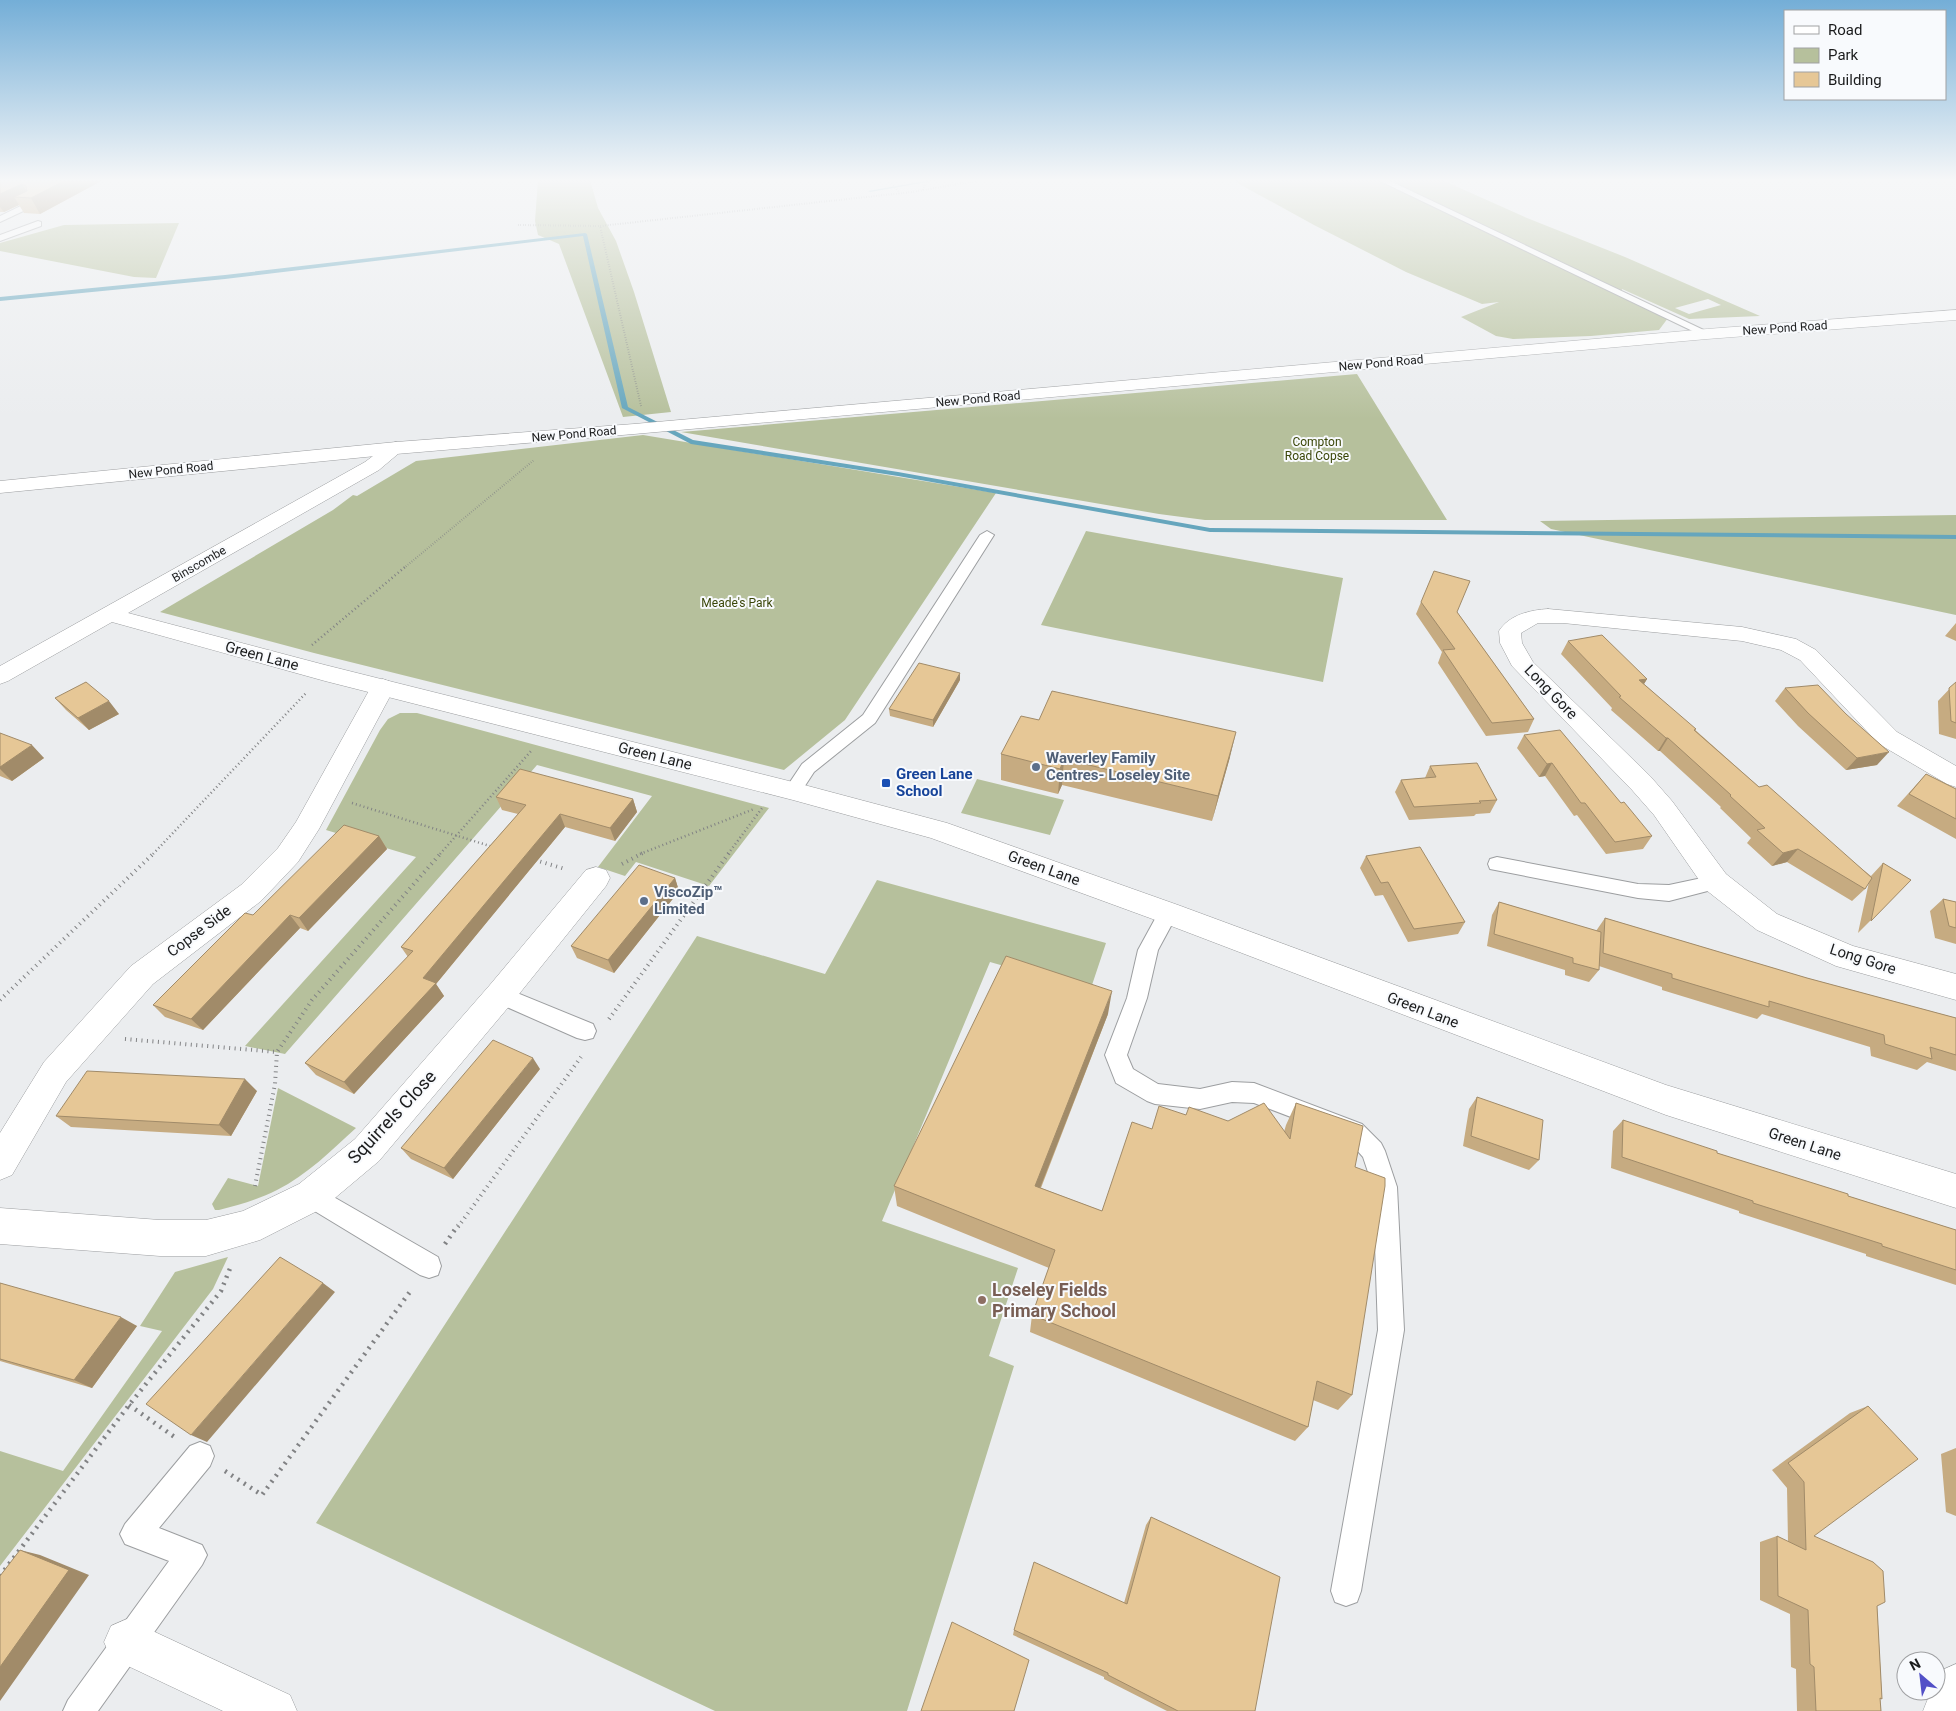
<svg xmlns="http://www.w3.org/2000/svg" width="1956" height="1711" viewBox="0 0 1956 1711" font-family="Roboto,sans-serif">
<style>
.green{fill:#b6c09c;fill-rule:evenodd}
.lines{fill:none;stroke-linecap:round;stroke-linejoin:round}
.stream{fill:#66a6bd;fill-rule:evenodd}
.service-casing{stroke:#9c9ea0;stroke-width:2}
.minor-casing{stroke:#9c9ea0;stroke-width:1}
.tertiary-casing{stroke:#9c9ea0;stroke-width:1}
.secondary-casing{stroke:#9c9ea0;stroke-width:1}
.path-far3{stroke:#818284;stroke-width:2;stroke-dasharray:0.5 2;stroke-linecap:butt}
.path-far2{stroke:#818284;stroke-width:2.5;stroke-dasharray:1 3;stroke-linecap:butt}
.path-far1{stroke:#818284;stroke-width:4;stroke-dasharray:1 4.5;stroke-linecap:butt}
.path{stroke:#818284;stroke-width:4.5;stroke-dasharray:2 5.5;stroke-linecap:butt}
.service{fill:#fff;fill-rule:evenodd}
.minor{fill:#fff;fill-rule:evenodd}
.tertiary{fill:#fff;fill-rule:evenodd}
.secondary{fill:#fff;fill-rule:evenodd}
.wall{fill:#c6ab81}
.shaded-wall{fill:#a18b69}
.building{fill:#e6c796;stroke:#a18b69}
.service-dot{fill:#5c6f8a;stroke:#f8fafd;stroke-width:2}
.transit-dot{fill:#1a4fb4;stroke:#f8fafd;stroke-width:2}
.education-dot{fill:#8d6e63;stroke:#f8fafd;stroke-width:2}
.labels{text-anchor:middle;stroke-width:4;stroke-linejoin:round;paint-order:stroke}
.far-street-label{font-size:12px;fill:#1b1c1d;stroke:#f8fafd}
.far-park-label{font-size:12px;fill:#3a4608;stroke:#f8fafd}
.street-label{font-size:15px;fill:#1b1c1d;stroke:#f8fafd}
.service-label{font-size:15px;font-weight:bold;fill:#4e5e75;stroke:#f8fafd;text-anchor:start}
.transit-label{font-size:15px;font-weight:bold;fill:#164399;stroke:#f8fafd;text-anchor:start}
.near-street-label{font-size:18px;fill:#1b1c1d;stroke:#f8fafd}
.near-education-label{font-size:18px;font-weight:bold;fill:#785e54;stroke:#f8fafd;text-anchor:start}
</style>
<rect width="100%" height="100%" fill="#ebedef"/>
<path class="green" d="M538,180H590L598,208L616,241L634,292L671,412L623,417L559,244L538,235L535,221Z
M1232,180H1442L1527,218L1625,257L1760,316L1689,319L1622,289L1621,296L1668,318L1659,330L1591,336L1513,339L1496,336L1461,317L1499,302L1482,304L1406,272L1314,225ZM1708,299L1721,305L1689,314L1675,308Z
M179,223L156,278L134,277L0,251V243L64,225Z
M1357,374L1447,520H1205L1159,514L681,432Z
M643,435L996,493L845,720L784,770L314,653L160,612L333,510L353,495L357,496L416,461Z
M1956,515V615L1551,529L1540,521Z
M1086,531L1343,578L1323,682L1041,625Z
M400,713H417L769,808L709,886L636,862L625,876L598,867L652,796L537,765L285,1054L245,1046L416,857L326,830L380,730L388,719Z
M977,779L1064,800L1050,835L961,813Z
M877,880L1106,943L1090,991L990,962L882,1221L1018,1268L989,1356L1014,1366L907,1711H715L316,1523L697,936L825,974Z
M278,1088L356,1128C332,1150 307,1175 277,1190C259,1199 239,1205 219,1210H215L212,1204L228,1178L258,1186Z
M228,1257L213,1289L0,1566V1451L63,1471L162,1331L140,1326L175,1272Z"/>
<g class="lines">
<path class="stream" d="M931,180H939L870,192L868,191Z
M585,233L587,234L628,407L693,440L898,472L1210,528L1956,535V539L1210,532L898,476L691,444L622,408L583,236L225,279L0,301V297L225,275Z"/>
<g class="service-casing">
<path id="service" d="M1378,180H1388L1712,334L1707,337L1703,336Z
M31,201L34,202V206L0,222V216Z
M38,221L41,222V226L0,241V235Z
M987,531L994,535L875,723L814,772L799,795L793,797L787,795L784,791L802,764L863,715L980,535Z
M1497,857L1638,884L1669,885L1716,875L1723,877L1726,882L1723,887L1669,901L1638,898L1490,869L1488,864L1490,859Z
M1168,905L1175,908L1178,913L1158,950L1147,998L1127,1055L1133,1069L1158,1084L1200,1089L1232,1082L1254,1083L1362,1124L1381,1143L1385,1151L1397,1187L1404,1330L1361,1591L1357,1602L1346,1606L1335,1602L1331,1591L1378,1330L1373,1187L1363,1157L1346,1138L1254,1103L1232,1102L1200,1109L1155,1104L1147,1101L1116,1083L1105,1055L1127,998L1138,950L1161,908Z
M500,986L593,1024L596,1031L593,1038L585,1040L577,1038L493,1001L490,995L493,989Z
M311,1184L438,1257L441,1266L438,1275L429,1278L420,1275L303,1204L299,1196L303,1188Z
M200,1442L210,1446L214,1456L210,1466L159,1528L202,1545L207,1555L202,1565L98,1711H63L68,1700L169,1561L125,1544L120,1534L125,1524L190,1446Z"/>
</g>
<g class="minor-casing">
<path id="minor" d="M1548,609L1742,627L1796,639L1816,650L1897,732L1956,766V787L1947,784L1879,744L1800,660L1781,650L1742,641L1563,623H1538L1521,633L1522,643L1533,662L1650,776L1672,801L1726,874L1777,914L1853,946L1956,974V1000L1836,966L1757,930L1706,890L1654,815L1632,790L1512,666L1500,643L1499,631C1509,615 1530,610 1548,609Z
M383,679L391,682L395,687L319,829L298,862L261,901L153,984L66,1082L12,1175L0,1180V1133L44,1062L131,966L241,885L278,848L296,822L371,687L375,682Z
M596,867L606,870L610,878L606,886L511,1004L379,1161L323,1208L260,1240L206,1256H160L0,1244V1208L160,1220H206L243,1211L299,1184L355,1139L489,986L586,870Z
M127,1619L290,1695L297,1711H223L111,1658L104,1642L111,1626Z
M1956,1664V1711H1923L1931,1691H1936V1679L1940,1671Z"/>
</g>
<g class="tertiary-casing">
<path id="tertiary" d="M396,442L403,444L405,448L379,470L128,613L325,665L793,782L947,823L1178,905L1666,1085L1956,1174V1208L1666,1115L1158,921L931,838L793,800L325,681L112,622L8,681L0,684V666L365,462L389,444Z"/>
</g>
<g class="secondary-casing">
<path id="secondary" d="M1956,310V320L1707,339L634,434L396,454L0,493V481L396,442L634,424L1707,329Z"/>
</g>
<path class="path-far3" d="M888,180L900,193
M923,190L925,183
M518,225L600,226
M641,406L600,226L912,192L981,180
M404,568L534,460"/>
<path class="path-far2" d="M312,645L405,567
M352,803L493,847
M153,854L306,693
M440,854L531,751
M640,854L754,809
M728,854L762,808"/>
<path class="path-far1" d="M535,860L565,869
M622,864L643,853
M0,1000L154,853
M609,1019L729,853
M125,1039L277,1052
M255,1186L275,1084L277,1052L312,1000L441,853
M458,1227L581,1057"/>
<path class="path" d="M445,1244L458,1225
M129,1405L176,1438
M225,1471L262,1495L412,1289
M0,1576L129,1405L221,1291L231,1266"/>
<use href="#service" class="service"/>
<use href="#minor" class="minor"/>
<use href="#tertiary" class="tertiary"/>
<use href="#secondary" class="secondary"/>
</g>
<path class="wall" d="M0,180H103L40,214L24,213L19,205L4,212H0Z
M1421,602L1457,612L1534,719L1528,732L1486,736L1438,663L1442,652L1416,614Z
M1956,623V641L1945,636Z
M1568,641L1647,679L1644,684L1759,787L1871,876L1883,863L1911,880L1858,933L1869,882L1865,889L1852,901L1787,862L1772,866L1747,843L1751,838L1720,808L1721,807L1660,751H1658L1611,710L1612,708L1561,654Z
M960,680L933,727L890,716L889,709Z
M1956,682V739L1939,734L1938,701Z
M1785,688L1877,765L1846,770L1798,726L1775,701Z
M55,698L119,714L89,730L66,710Z
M1039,720L1230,757L1212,821L1062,785L1058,794L1001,780V754Z
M0,733L44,758L12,781L0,776Z
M1524,735L1621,803L1652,836L1643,849L1606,854L1577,815L1574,816L1545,776L1539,777L1517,748Z
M1430,766L1497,800L1490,813L1476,814L1474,816L1409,820L1395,792L1401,780L1425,778Z
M1926,774L1956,789V839L1897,806Z
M496,797L633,799L637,812L615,841L565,827L436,984L444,996L354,1094L316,1075L305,1063L408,957L401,947L518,814L502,810Z
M379,836L387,849L308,931L300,928L203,1030L165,1017L153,1005L253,915Z
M1366,856L1465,922L1458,934L1408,942L1383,895L1375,896L1360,868Z
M675,878L679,891L614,973L577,958L571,946Z
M1943,899L1956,902V944L1935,938L1930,911Z
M1499,902L1596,931L1605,918L1807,978L1956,1018V1071L1927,1062L1917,1070L1871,1056L1870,1047L1762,1014L1757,1019L1662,990V987L1599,966V970L1589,982L1565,975V970L1487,946L1492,915Z
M1108,1014L1041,1188L1102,1211L1152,1129L1186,1115L1228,1121L1284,1132L1286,1125L1296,1103L1355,1167L1352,1395L1338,1410L1313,1400L1308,1427L1295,1441L1030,1332L1032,1315L1049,1268L897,1206L894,1186Z
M540,1069L453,1179L411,1159L401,1148Z
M257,1091L231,1136L71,1127L56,1116Z
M1477,1097L1539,1160L1529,1170L1463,1146L1469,1109Z
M1623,1120L1717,1153L1848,1196L1956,1230V1285L1866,1256V1254L1739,1213V1211L1611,1168L1613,1131Z
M0,1283L137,1326L92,1388L0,1361Z
M1868,1406L1814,1536L1877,1606L1882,1699H1880L1881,1711H1797L1796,1669L1791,1667L1790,1614L1760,1600V1542L1777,1536L1788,1542L1787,1488L1772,1470L1850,1413Z
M1956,1448V1516L1946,1512L1941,1454Z
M1151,1517L1255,1711H1167L1104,1679V1677L1013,1635L1014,1630L1124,1603L1146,1525Z"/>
<path class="shaded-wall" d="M66,180H103L40,214L31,198L14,197L19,205L4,212L0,207V194L22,184L31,198Z
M960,673V680L933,727V720Z
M1647,679L1639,692V680Z
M109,701L119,714L89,730L78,718Z
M1236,732L1230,757L1212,821L1218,796Z
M1666,738H1668L1660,751H1658Z
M32,745L44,758L12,781L0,769V767Z
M1889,752L1877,765L1846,770L1857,758Z
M1064,759L1062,785L1058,794L1060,769Z
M1552,763L1545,776L1539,777L1547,764Z
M633,799L637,812L615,841L610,828Z
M560,814L565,827L436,984L444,996L354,1094L344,1082L423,978Z
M379,836L387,849L308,931L299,918Z
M1798,849L1787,862L1772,866L1783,853Z
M675,878L679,891L614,973L608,960Z
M290,915L300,928L203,1030L191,1019Z
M1112,991L1108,1014L1033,1206L1035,1186Z
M533,1058L540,1069L453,1179L444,1168Z
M245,1079L257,1091L231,1136L219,1125Z
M323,1283L335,1292L207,1442L191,1435Z
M121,1317L137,1326L92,1388L74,1380Z
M20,1550L40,1555L89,1575L0,1701V1667Z"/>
<path class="building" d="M0,180H66L31,198L14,197L27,191L26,186L22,184L0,194Z
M1434,571L1470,581L1457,612L1534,719L1492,723L1443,650L1455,649L1421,602Z
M1602,635L1647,679L1639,680L1696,729L1694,730L1759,787L1767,785L1872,878L1865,889L1798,849L1783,853L1757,830L1765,828L1730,796L1731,795L1668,738H1666L1619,697L1621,696L1568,641Z
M919,663L960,673L933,720L889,709Z
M86,682L109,701L78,718L55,698Z
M1956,682V723L1951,721L1949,688Z
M1818,685L1846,714L1889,752L1857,758L1808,713L1785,688Z
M1052,691L1236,732L1218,796L1064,759L1060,769L1001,754L1021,716L1039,720Z
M1560,730L1621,803L1624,802L1652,836L1615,842L1585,803H1581L1552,763L1547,764L1524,735Z
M0,733L32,745L0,767Z
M1477,763L1497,800L1479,801L1481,803L1414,807L1401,780L1436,777L1430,766Z
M520,769L633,799L610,828L560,814L423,978L436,983L344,1082L305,1063L413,951L401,947L526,805L496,797Z
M1926,774L1956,789V819L1909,794Z
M344,825L379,836L299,918L290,915L191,1019L153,1005L245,913L253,915Z
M1420,847L1465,922L1414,929L1388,882L1381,883L1366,856Z
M1883,863L1911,880L1871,921Z
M639,865L675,878L608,960L571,946Z
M1943,899L1956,902V928L1949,926Z
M1499,902L1601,932L1599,970L1573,963V958L1494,934Z
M1605,918L1807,978L1956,1018V1055L1930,1047L1932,1059L1885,1044L1884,1035L1769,1001V1007L1672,978V974L1603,953Z
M1006,956L1112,991L1035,1186L1102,1211L1132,1122L1152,1129L1159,1106L1186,1115L1189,1107L1228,1121L1264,1103L1290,1139L1296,1103L1363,1126L1355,1167L1385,1178V1186L1352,1395L1317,1381L1308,1427L1032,1315L1055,1250L894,1186Z
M493,1040L533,1058L444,1168L401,1148Z
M87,1071L245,1079L219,1125L56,1116Z
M1477,1097L1543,1120L1539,1160L1471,1136Z
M1623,1120L1717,1151V1153L1848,1194V1196L1956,1230V1270L1882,1246V1244L1753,1203V1201L1622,1157Z
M280,1257L323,1283L191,1435L146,1404Z
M0,1283L121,1317L74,1380L0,1359Z
M1868,1406L1918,1459L1814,1536L1873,1562L1883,1571L1885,1602L1877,1606L1882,1699L1880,1698L1881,1711H1816L1814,1667L1810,1664L1808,1610L1778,1596L1777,1536L1806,1550L1804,1482L1788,1463Z
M1151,1517L1280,1577L1255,1711H1178L1108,1675V1673L1014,1630L1034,1562L1127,1604Z
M20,1550L69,1570L0,1667V1576Z
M952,1622L1029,1660L1014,1711H921Z"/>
<linearGradient id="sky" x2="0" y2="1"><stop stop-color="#74aed7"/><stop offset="0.43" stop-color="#f6f7f8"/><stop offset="1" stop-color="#f6f7f8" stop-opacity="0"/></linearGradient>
<rect width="1956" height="419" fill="url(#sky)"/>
<g class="service-dot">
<circle cx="1036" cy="767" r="5"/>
<circle cx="644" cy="901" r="5"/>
</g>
<rect class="transit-dot" x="881" y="778" width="10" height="10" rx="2.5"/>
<circle class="education-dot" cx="982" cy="1300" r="5"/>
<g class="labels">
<g class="far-street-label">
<text transform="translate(1785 328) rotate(-4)" y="4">New Pond Road</text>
<text transform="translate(1381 363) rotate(-5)" y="4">New Pond Road</text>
<text transform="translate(978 399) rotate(-5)" y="4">New Pond Road</text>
<text transform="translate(574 434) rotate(-5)" y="4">New Pond Road</text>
<text transform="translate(171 470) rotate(-6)" y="4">New Pond Road</text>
<text transform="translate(199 564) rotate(-30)" y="4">Binscombe</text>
</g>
<g class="far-park-label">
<text x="1317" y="446">Compton<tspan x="1317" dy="14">Road Copse</tspan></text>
<text x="737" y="607">Meade's Park</text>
</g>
<g class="street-label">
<text transform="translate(262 656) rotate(15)" y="5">Green Lane</text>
<text transform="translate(1551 692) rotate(46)" y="5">Long Gore</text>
<text transform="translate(655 756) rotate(14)" y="5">Green Lane</text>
<text transform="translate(1044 868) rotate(20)" y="5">Green Lane</text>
<text transform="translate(199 931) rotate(-37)" y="5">Copse Side</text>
<text transform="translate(1863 959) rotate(18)" y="5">Long Gore</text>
<text transform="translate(1423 1010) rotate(21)" y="5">Green Lane</text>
<text transform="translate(1805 1144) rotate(18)" y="5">Green Lane</text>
</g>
<g class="service-label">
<text x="1046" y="763">Waverley Family<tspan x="1046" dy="17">Centres- Loseley Site</tspan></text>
<text x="654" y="897">ViscoZip™<tspan x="654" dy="17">Limited</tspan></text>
</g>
<g class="transit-label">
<text x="896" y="779">Green Lane<tspan x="896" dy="17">School</tspan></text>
</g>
<g class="near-street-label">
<text transform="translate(392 1117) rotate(-47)" y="6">Squirrels Close</text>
</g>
<g class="near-education-label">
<text x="992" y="1296">Loseley Fields<tspan x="992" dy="21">Primary School</tspan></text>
</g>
</g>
<rect x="1784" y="10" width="162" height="90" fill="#f8fafd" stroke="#a0a1a3"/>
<rect x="1794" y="26" width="25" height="8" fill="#ffffff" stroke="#a0a1a3"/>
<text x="1828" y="35" font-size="15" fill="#1b1c1d">Road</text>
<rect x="1794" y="48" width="25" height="15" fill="#b6c09c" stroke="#a0a1a3"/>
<text x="1828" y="60" font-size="15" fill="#1b1c1d">Park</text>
<rect x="1794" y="72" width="25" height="15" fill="#e6c796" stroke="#a0a1a3"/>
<text x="1828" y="85" font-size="15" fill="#1b1c1d">Building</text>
<g transform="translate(1921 1676) rotate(332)"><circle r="24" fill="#f8fafd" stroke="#a0a1a3"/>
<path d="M0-4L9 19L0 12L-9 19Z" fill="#5250c7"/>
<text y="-8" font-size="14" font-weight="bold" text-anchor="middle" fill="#1b1c1d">N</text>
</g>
</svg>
